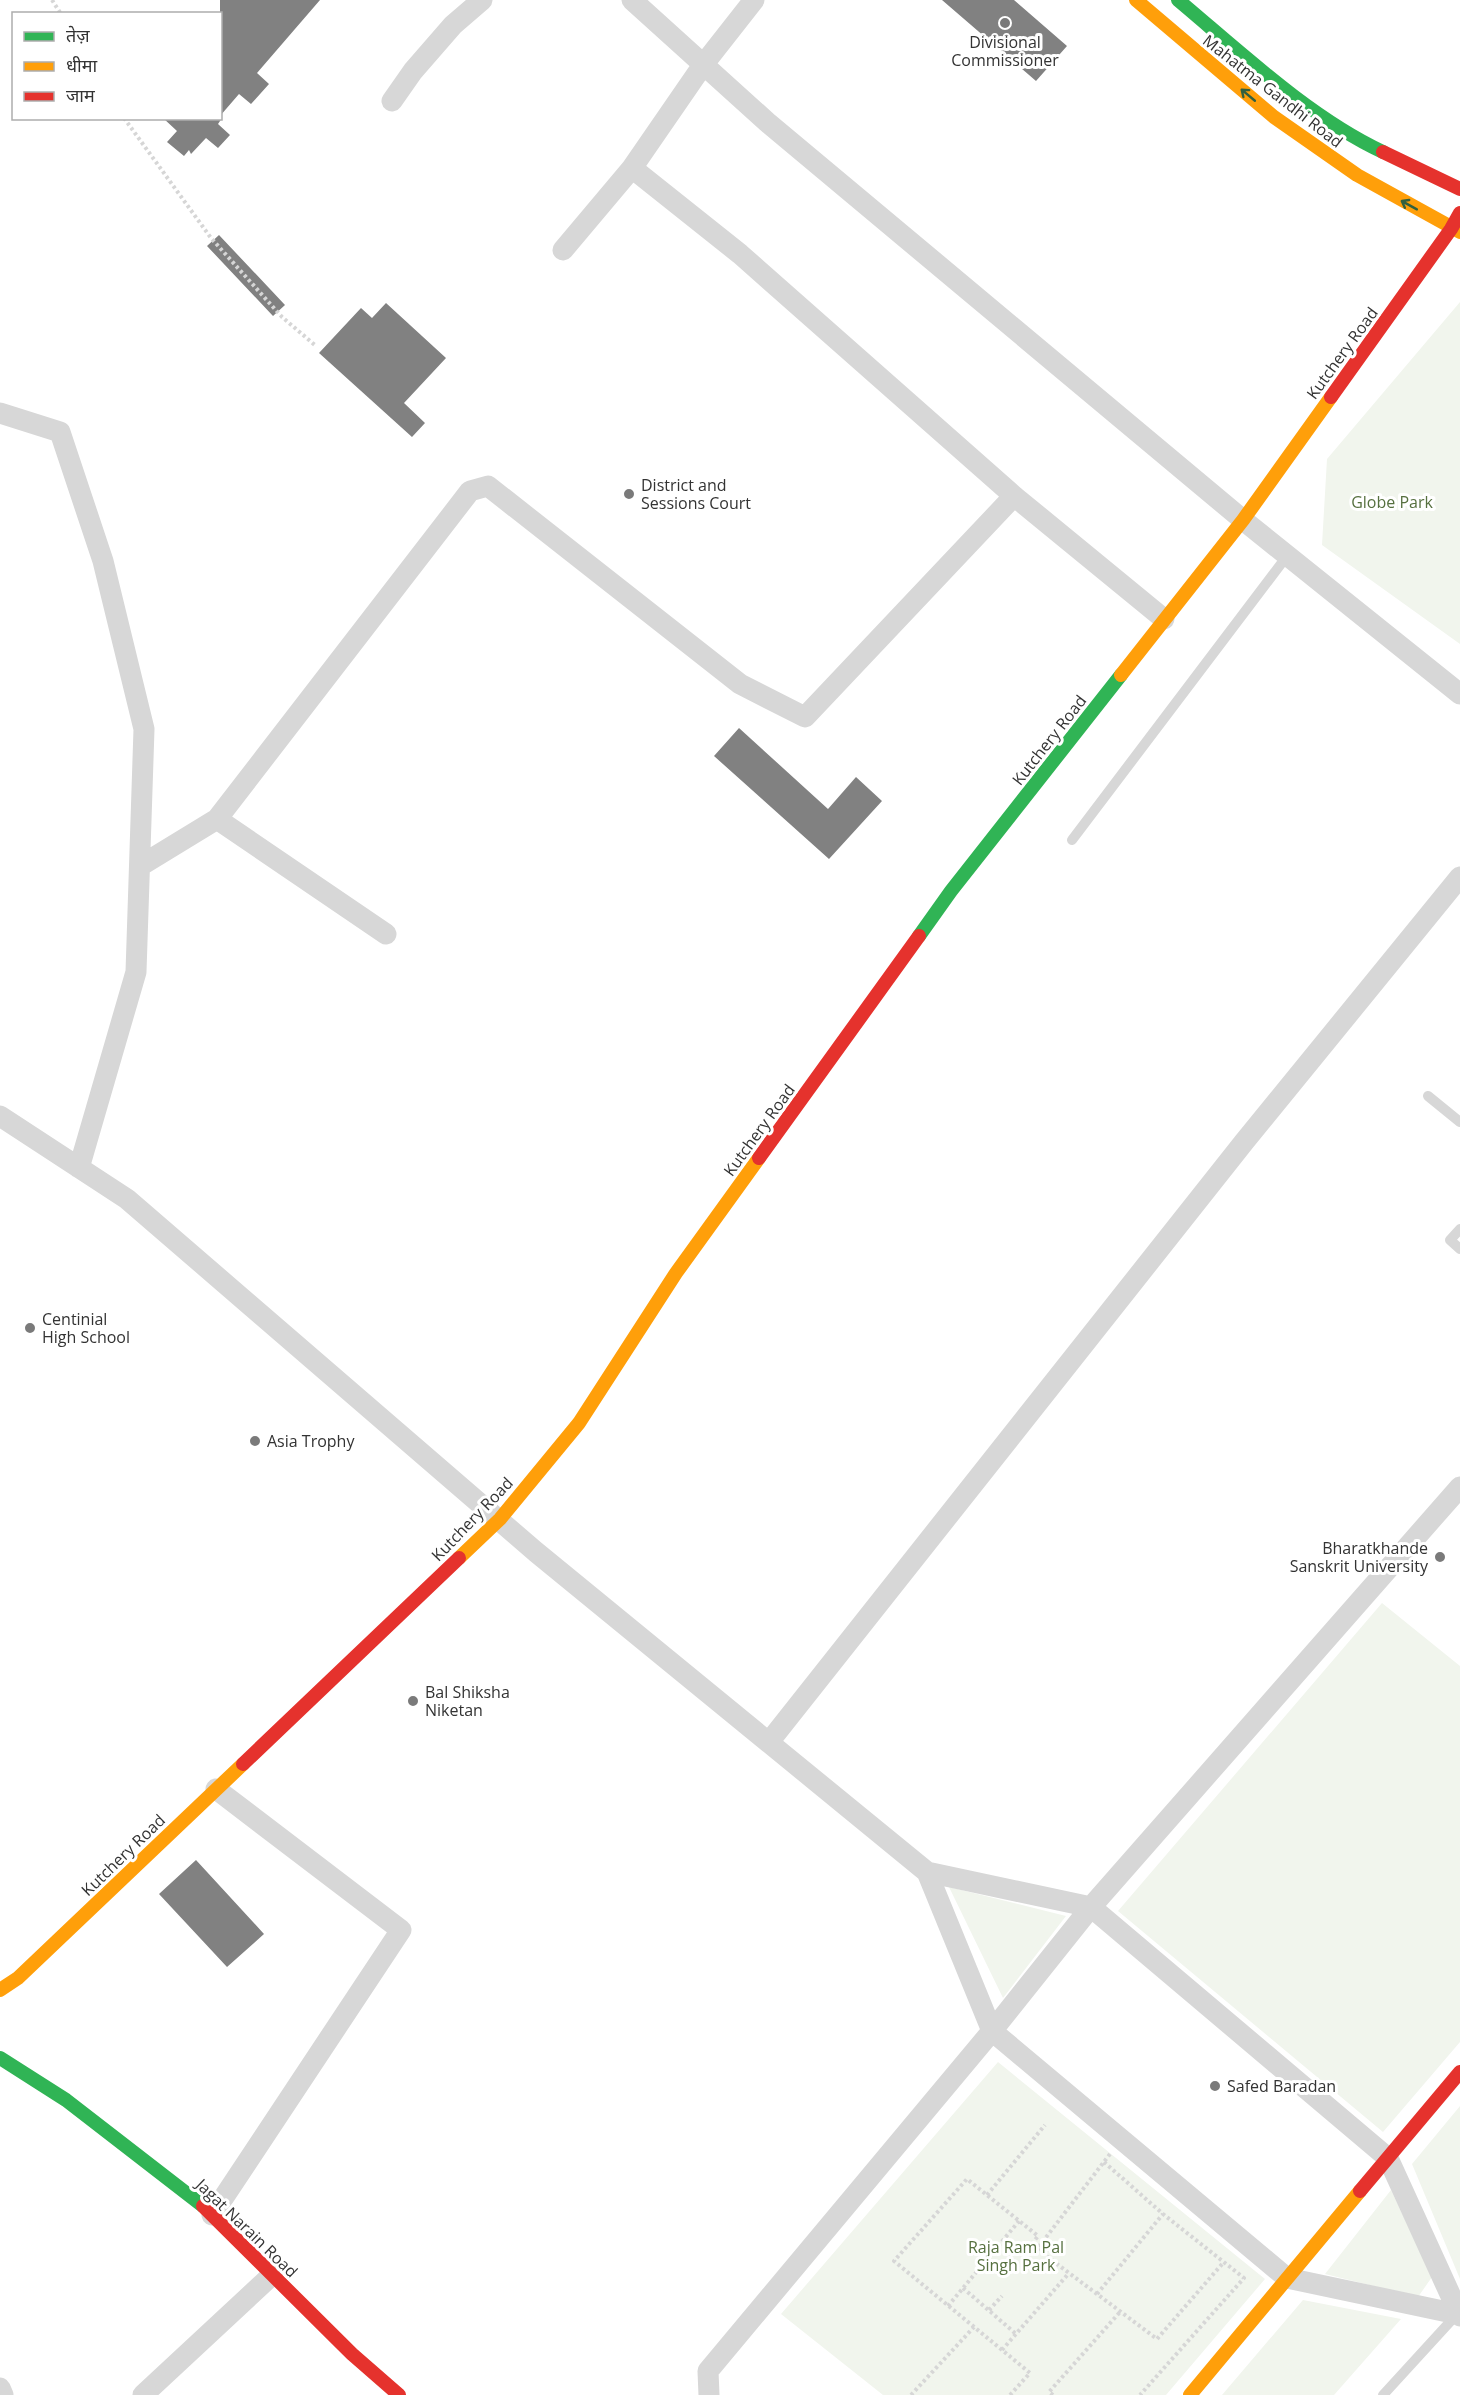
<svg xmlns="http://www.w3.org/2000/svg" width="1460" height="2395" viewBox="0 0 1460 2395" font-family="'Open Sans','Noto Sans Devanagari',sans-serif">
<style>
.green{fill:#f1f5ed}
.building{fill:#818181}
.lines{fill:none;stroke-linecap:round;stroke-linejoin:round}
.path{stroke:#d6d6d6;stroke-width:4;stroke-dasharray:3 3;stroke-linecap:butt}
.lane{stroke:#d7d7d7;stroke-width:10}
.street{stroke:#d7d7d7;stroke-width:21}
.fast{stroke:#30b455;stroke-width:14}
.slow{stroke:#ff9f0a;stroke-width:14}
.jam{stroke:#e5322d;stroke-width:14}
.oneway{stroke:#32603f}
.poi-dot{fill:#7a7a7a;stroke:#fff;stroke-width:2}
.labels{text-anchor:middle;stroke-width:6;stroke-linejoin:round;paint-order:stroke}
.poi-label{font-size:16px;fill:#333;stroke:#fff;text-anchor:start}
.street-label{font-size:16px;fill:#333;stroke:#fff}
.park-label{font-size:16px;fill:#56703f;stroke:#fff}
</style>
<rect width="100%" height="100%" fill="#fff"/>
<path class="green" d="M1460,302V644L1322,545L1327,459Z
M1382,1603L1460,1666V2042L1383,2132L1118,1911Z
M949,1887L1066,1916L1003,1998Z
M998,2062L1265,2279L1166,2395H883L781,2314Z
M1460,2106V2279L1412,2164Z
M1391,2190L1432,2277L1418,2297L1325,2274Z
M1303,2300L1401,2319L1334,2395H1222Z"/>
<path class="building" d="M220,0H320L257,73L269,84L251,104L239,94L220,116Z
M942,0H1014L1067,46L1036,81Z
M163,118H222L218,124L230,135L218,148L206,138L191,154L189,150L184,156L167,142L177,131Z
M219,235L285,305L273,316L207,246Z
M386,303L446,358L404,403L425,423L412,437L319,353L361,308L372,318Z
M739,728L828,809L856,777L882,801L829,859L714,756Z
M196,1860L264,1934L227,1967L159,1894Z"/>
<g class="lines">
<path class="path" d="M52,0L61,14
M124,118L211,238L282,317L316,346
M1110,2154L1037,2249L1157,2339L1223,2263
M1104,2162L1163,2214L1244,2278L1140,2395
M987,2195L1045,2125
M963,2288L1016,2334
M1097,2294L1163,2214
M948,2306L1019,2221
M989,2310L1002,2296
M1002,2350L1069,2273
M911,2395L974,2327
M1010,2395L1030,2373L894,2261L967,2179L1038,2236L1031,2245L1037,2249
M1053,2395L1049,2392L1120,2312"/>
<path class="lane" d="M1072,840L1287,556
M1428,1096L1460,1122
M1460,1229L1450,1240L1460,1249
M1383,2395L1458,2313"/>
<path class="street" d="M632,0L767,122L1243,520L1460,694
M392,101L413,71L453,25L482,0
M632,168L740,254L1014,496L1164,619
M563,250L632,168L703,65L754,0
M0,413L60,432L103,561L144,729L136,972L79,1168
M217,819L386,934
M140,866L217,819L470,491L488,486L740,684L805,717L1014,496
M0,1116L127,1199L536,1552L927,1872L1091,1907L1388,2158L1460,2316
M769,1742L1244,1142L1460,877
M927,1872L992,2031L1287,2278L1457,2314
M212,2215L401,1930L216,1789
M0,2388L3,2395
M143,2395L272,2275
M709,2395L708,2371L992,2031L1091,1907L1460,1487"/>
<path class="fast" d="M1178,0C1240,52 1310,118 1383,152
M919,936L951,891L1121,675
M0,2058L66,2100L203,2206"/>
<path class="slow" d="M1136,0L1274,117L1357,175L1460,232
M1121,675L1243,520L1331,397
M459,1558L500,1519L579,1423L676,1273L759,1158
M0,1990L18,1978L243,1764
M1190,2395L1360,2191"/>
<path class="jam" d="M1383,152L1460,189
M1331,397L1451,229L1460,213
M759,1158L919,936
M243,1764L459,1558
M1360,2191L1460,2072
M203,2206L352,2354L399,2395"/>
</g>
<defs><path id="oneway-shaft" d="M-6 0H5M1.5-3L5.5 0L1.5 3" fill="none" stroke-width="1.6" stroke-linecap="round" stroke-linejoin="round" transform="scale(1.5)"/></defs>
<g class="oneway">
<use href="#oneway-shaft" transform="translate(1248 95) rotate(-140)"/>
<use href="#oneway-shaft" transform="translate(1409 205) rotate(-151)"/>
</g>
<g class="poi-dot">
<circle cx="1005" cy="23" r="6"/>
<circle cx="629" cy="494" r="6"/>
<circle cx="30" cy="1328" r="6"/>
<circle cx="255" cy="1441" r="6"/>
<circle cx="1440" cy="1557" r="6"/>
<circle cx="413" cy="1701" r="6"/>
<circle cx="1215" cy="2086" r="6"/>
</g>
<g class="labels">
<g class="poi-label">
<text x="1005" y="48" text-anchor="middle">Divisional<tspan x="1005" dy="18">Commissioner</tspan></text>
<text x="641" y="491">District and<tspan x="641" dy="18">Sessions Court</tspan></text>
<text x="42" y="1325">Centinial<tspan x="42" dy="18">High School</tspan></text>
<text x="267" y="1447">Asia Trophy</text>
<text x="1428" y="1554" text-anchor="end">Bharatkhande<tspan x="1428" dy="18">Sanskrit University</tspan></text>
<text x="425" y="1698">Bal Shiksha<tspan x="425" dy="18">Niketan</tspan></text>
<text x="1227" y="2092">Safed Baradan</text>
</g>
<g class="street-label">
<text transform="translate(1273 91) rotate(38)" y="6">Mahatma Gandhi Road</text>
<text transform="translate(1342 353) rotate(-54)" y="6">Kutchery Road</text>
<text transform="translate(1049 740) rotate(-52)" y="6">Kutchery Road</text>
<text transform="translate(759 1130) rotate(-54)" y="6">Kutchery Road</text>
<text transform="translate(472 1519) rotate(-46)" y="6">Kutchery Road</text>
<text transform="translate(123 1855) rotate(-44)" y="6">Kutchery Road</text>
<text transform="translate(247 2228) rotate(44)" y="6">Jagat Narain Road</text>
</g>
<g class="park-label">
<text x="1392" y="508">Globe Park</text>
<text x="1016" y="2253">Raja Ram Pal<tspan x="1016" dy="18">Singh Park</tspan></text>
</g>
</g>
<rect x="12" y="12" width="210" height="108" fill="#ffffff" stroke="#adadad" stroke-width="1.5"/>
<rect x="24" y="32" width="30" height="9" fill="#30b455" stroke="#adadad" stroke-width="1.5"/>
<text x="66" y="42" font-size="18" fill="#333333">तेज़</text>
<rect x="24" y="62" width="30" height="9" fill="#ff9f0a" stroke="#adadad" stroke-width="1.5"/>
<text x="66" y="72" font-size="18" fill="#333333">धीमा</text>
<rect x="24" y="92" width="30" height="9" fill="#e5322d" stroke="#adadad" stroke-width="1.5"/>
<text x="66" y="102" font-size="18" fill="#333333">जाम</text>
</svg>
